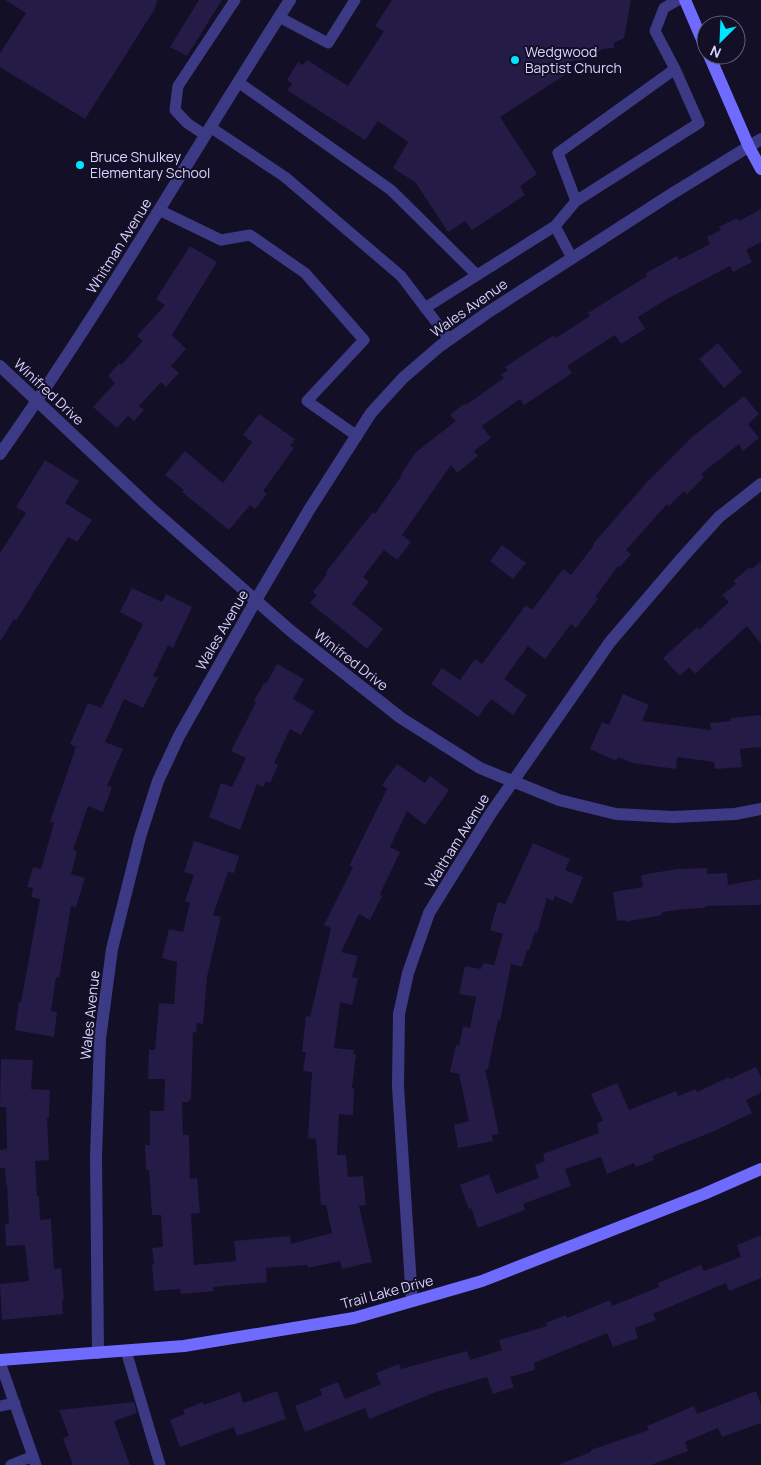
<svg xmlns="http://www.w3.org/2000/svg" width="761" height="1465" viewBox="0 0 761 1465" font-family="Manrope,sans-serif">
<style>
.building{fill:#241b47}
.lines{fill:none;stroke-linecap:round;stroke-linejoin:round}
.lane{stroke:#3d3a85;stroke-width:11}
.street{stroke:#3d3a85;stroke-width:12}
.secondary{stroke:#6f6bff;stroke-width:12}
.poi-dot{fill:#00e5ff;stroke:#130f26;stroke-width:2}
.labels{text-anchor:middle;stroke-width:4;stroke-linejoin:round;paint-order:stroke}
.poi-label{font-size:14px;fill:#d9d4ff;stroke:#130f26;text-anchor:start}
.street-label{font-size:14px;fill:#d9d4ff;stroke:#130f26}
</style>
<rect width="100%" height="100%" fill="#130f26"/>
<path class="building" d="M5,0H158L155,6L156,7L85,119L0,67V53L26,13Z
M199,0H222L187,56L170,47Z
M392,0H631L624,38L614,43V48L603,49L587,59L565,62V75L500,117L537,174L520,186L525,195L472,230L465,221L448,232L416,183L393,168L408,142L378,121L365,140L287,90L292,84L287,80L298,62L303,65L307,60L348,86L384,31L375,26Z
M761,209V242L746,250L752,262L733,272L730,266L667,299L638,317L645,329L621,344L615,335L567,366L572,373L524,405L520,399L482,426L491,438L474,451L478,456L457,473L451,465L402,535L411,542L397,560L384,550L363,577L369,582L352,604L383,629L367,649L310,603L317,595L313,592L327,574L326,572L373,512L375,514L402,475L401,474L416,452L456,421L450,415L464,404L466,405L504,378L501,375L508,370L505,367L554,335L556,338L590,316L588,313L647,276L646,273L677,256L679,260L710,244L707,237L721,230L719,227L737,218L739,221Z
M190,246L217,262L172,335L186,349L171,366L179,373L166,387L161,382L139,406L144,410L134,421L128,416L117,428L93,407L115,383L108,376L119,363L121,365L143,341L137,336L165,305L156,299Z
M718,343L742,372L724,388L699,359Z
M744,396L759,414L748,424L759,438L743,451L739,444L701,474L704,477L687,494L684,491L669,506L667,504L626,550L631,554L620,567L618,566L595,597L598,599L576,628L571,624L545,659L528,646L504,679L527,695L513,715L491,699L478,717L431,684L442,668L460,680L475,659L482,664L526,605L532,610L563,569L571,575L594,545L593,544L647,482L692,437Z
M259,414L295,439L290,446L294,448L263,491L267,494L255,509L250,505L229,530L182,492L184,490L165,475L185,451L223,483L252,442L243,435Z
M45,460L79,481L65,503L92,520L77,542L68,537L16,621L14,619L0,642V553L26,513L16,507Z
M502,545L526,563L513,579L490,561Z
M761,561V644L747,626L695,674L689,667L680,676L663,658L697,627L699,630L729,602L722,595L736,584L733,581L750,567L752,569Z
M132,588L162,602L166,594L192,607L173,648L168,645L153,676L158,678L143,708L124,699L105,742L123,749L107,786L112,787L103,812L88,806L73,850L77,851L71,874L85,878L76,907L71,906L59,978L56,977L51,1011L57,1012L54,1037L15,1030L19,1002H21L40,899L31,897L33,888L27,887L33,867L41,869L54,823L50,822L76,747L70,744L88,703L101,708L143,624L120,612Z
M277,664L304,679L293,699L314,711L301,735L290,729L274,763L278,765L270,783L266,781L263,787L257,784L240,830L209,817L221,783L232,787L246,758L231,751L256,702L254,701L264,683L266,684Z
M623,694L649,705L642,721L711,730L710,723L731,721V718L761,715V747L740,749L742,767L715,769L714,762L677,757L676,769L633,763L618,757L616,761L590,749L602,722L609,725Z
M397,764L425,783L430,776L449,790L425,825L407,811L390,847L400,852L380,894L382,896L370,920L359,914L341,952L358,956L352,977L358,978L352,1005L340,1002L334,1048L354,1050L353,1054H356L352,1088H354L353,1115L339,1114L337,1155H346L348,1177L363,1176L366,1205L359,1206L372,1262L342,1269L340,1261L308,1268L307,1265L266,1268L267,1282L213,1287L214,1291L181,1294L180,1289L154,1291L152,1264H154L152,1248L163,1247L161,1215H152L149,1170H146L145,1145H150V1111H164L165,1079H148L149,1050H155L159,1003L174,1004L177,962L162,958L169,929L183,932L190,903L185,901L194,875L184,872L194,841L239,856L234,873L228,872L213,915L221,917L207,977L203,1024L197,1023L196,1033L193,1032L191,1100L189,1099V1102H182L183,1135H189L190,1179L197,1178L200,1213L191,1214L194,1265L236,1261L234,1241L290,1236L291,1244L332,1233L326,1205H321L316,1139L308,1138L312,1072L303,1071L306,1052H302L306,1016L310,1017L331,928L324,925L353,867L349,866L387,789L382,785Z
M533,843L570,859L565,870L583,877L572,904L555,896L553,901L547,898L537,933L535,932L529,951L527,950L522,967L511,964L500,1021L498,1020L488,1069H485L499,1134L492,1135L493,1141L458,1148L454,1125L469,1121L459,1074L450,1072L456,1045L459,1046L463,1026L470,1028L476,997L459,994L465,966L481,969L483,963L494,965L503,934L490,930L498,902L505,904Z
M707,868V874L727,873L728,885L761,879V905L705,906V908L686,909L662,912V915L625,922V920L617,921L613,892L643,887L641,875L677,869Z
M1,1059L33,1060L31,1089L50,1090L49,1118H47L49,1160L35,1161L37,1196H39L40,1220L51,1219L54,1269L61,1268L64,1299L62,1300L63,1314L2,1320L0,1284L29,1281L25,1245L6,1246L5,1224L9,1223L7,1185H6L5,1168H0V1150L7,1149L6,1107H0Z
M756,1067L761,1077V1093L746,1100L752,1113L712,1132L652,1156L654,1160L636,1167L634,1163L607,1174L601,1157L565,1169L571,1186L523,1204L525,1210L478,1228L471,1208L469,1209L460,1185L489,1174L496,1194L539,1178L535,1165L545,1161L543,1154L599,1133L597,1123L603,1121L591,1094L617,1083L629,1110L676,1091L678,1096L696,1089L697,1092L729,1077L730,1079Z
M761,1235V1278L729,1291L726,1283L653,1314L656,1320L635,1328L638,1338L613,1347L607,1333L534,1363L535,1370L510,1377L514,1387L493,1394L487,1377L436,1392L369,1419L365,1408L305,1432L295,1406L322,1395L320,1389L338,1382L345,1399L381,1384L376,1373L399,1364L401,1369L467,1351L470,1360L502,1350L499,1340L547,1326L546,1323L566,1315L567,1318L610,1300L612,1306L659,1287L658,1283L701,1265L704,1271L741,1257L737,1245Z
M277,1391L286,1419L237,1436L234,1427L180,1447L170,1420L185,1414L183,1410L203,1402L204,1405L240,1392L243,1403Z
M756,1391L761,1404V1423L722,1437L718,1428L685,1442L688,1451L651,1465H560V1464L591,1452V1450L649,1430L647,1426L694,1406L697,1414Z
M134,1402L137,1413L114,1421L130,1465H73L63,1438L69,1436L59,1410Z"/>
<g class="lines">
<path class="lane" d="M279,17L328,43L355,0
M238,82L391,190L477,275
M210,127L285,177L401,276L449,339
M205,135L187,123L175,110L178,86L235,0
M576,201L558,153L675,69
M159,210L221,240L250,235L305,273L364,340L307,401L357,436
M555,226L576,201L699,123L675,69L655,31L664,8L678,0
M425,308L555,226L572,258
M126,1351L160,1465
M0,1362L36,1465
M0,1406L15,1403
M11,1465L33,1456"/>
<path class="street" d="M0,366L154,511L292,632L401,718L480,768L559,800L616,814L673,817L735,814L761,809
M0,454C104,307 193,151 290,0
M412,1301L398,1087L399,1014L408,973L429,913L491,813L610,642L682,558L719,517L761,484
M98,1353L96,1157L100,1039L112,949L140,837L158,781L179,736L256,600L309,510L371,413L403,378L440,346L487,313L670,195L761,139"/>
<path class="secondary" d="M685,0L706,49
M709,55L749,147L761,169
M0,1360L184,1346L354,1318L482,1281L704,1194L761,1169"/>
</g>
<g class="poi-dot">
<circle cx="515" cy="60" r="5"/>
<circle cx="80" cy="165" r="5"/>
</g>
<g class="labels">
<g class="poi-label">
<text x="525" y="57">Wedgwood<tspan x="525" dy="16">Baptist Church</tspan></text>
<text x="90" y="162">Bruce Shulkey<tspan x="90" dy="16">Elementary School</tspan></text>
</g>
<g class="street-label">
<text transform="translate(119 246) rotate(-58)" y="5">Whitman Avenue</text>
<text transform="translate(469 308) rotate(-35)" y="5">Wales Avenue</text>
<text transform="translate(49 392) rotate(43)" y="5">Winifred Drive</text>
<text transform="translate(222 630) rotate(-60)" y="5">Wales Avenue</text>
<text transform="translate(351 660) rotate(38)" y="5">Winifred Drive</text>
<text transform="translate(457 841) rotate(-58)" y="5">Waltham Avenue</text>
<text transform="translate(90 1015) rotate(-84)" y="5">Wales Avenue</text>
<text transform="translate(387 1292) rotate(-15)" y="5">Trail Lake Drive</text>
</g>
</g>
<g transform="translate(721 40) rotate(204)"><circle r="24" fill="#130f26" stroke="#625e7d"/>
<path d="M0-4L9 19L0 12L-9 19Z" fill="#00e5ff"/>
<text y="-8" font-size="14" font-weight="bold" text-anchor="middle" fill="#d9d4ff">N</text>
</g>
</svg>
